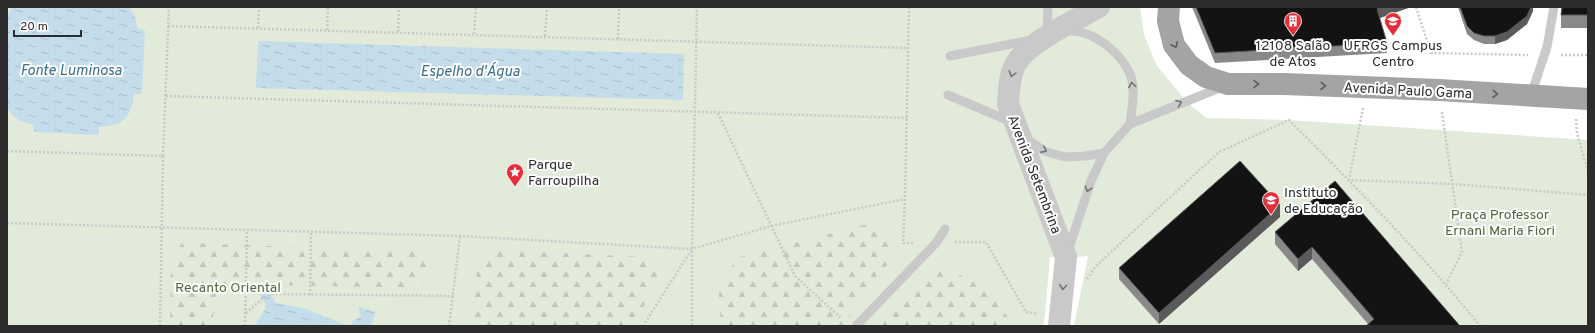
<svg xmlns="http://www.w3.org/2000/svg" width="1595" height="333" viewBox="0 0 1595 333" font-family="Overpass,sans-serif">
<style>
.green{fill:#e2eada}
.forest{fill:url(#forest-firs)}
.water{fill:url(#water-ripples)}
.lines{fill:none;stroke-linecap:round;stroke-linejoin:round}
.path{stroke:#c9c9c9;stroke-width:2.5;stroke-dasharray:2 2;stroke-linecap:butt}
.service{stroke:#c9c9c9;stroke-width:9}
.tertiary{stroke:#c9c9c9;stroke-width:22}
.primary{stroke:#a4a4a4;stroke-width:22}
.wall{fill:#898989}
.shaded-wall{fill:#5a5a5a}
.building{fill:#131313;stroke:#5a5a5a}
.oneway{stroke:#5c5c5c}
.oneway2{stroke:#737373}
.labels{text-anchor:middle;stroke-width:4;stroke-linejoin:round;paint-order:stroke}
.poi-label{font-size:14px;fill:#2c2c2c;stroke:#fff}
.street-label{font-size:14px;fill:#2c2c2c;stroke:#fff}
.park-label{font-size:14px;fill:#4f673a;stroke:#fff}
.water-label{font-size:15px;font-style:italic;fill:#3b6d8d;stroke:#fff}
</style>
<defs>
<pattern id="forest-firs" width="22" height="20" patternUnits="userSpaceOnUse"><rect width="22" height="20" fill="#e2eada"/><path d="M5 1l3.5 6h-7zM16 11l3.5 6h-7z" fill="#c2c9bb"/></pattern>
<pattern id="water-ripples" width="26" height="14" patternUnits="userSpaceOnUse"><rect width="26" height="14" fill="#c5dcea"/><path d="M2 4q2-2 4 0t4 0M15 11q2-2 4 0t4 0" fill="none" stroke="#a9bdc9"/></pattern>
</defs>
<rect width="100%" height="100%" fill="#fff"/>
<path class="green" d="M7,7H1140L1144,35L1157,66L1187,102L1206,118L1289,120L1588,140V326H1074L1088,256L1065,258L1050,257L1045,315L1043,326H7Z"/>
<path class="forest" d="M868,224L888,238L891,261L849,305L851,326H721L718,283L740,257Z
M182,243L419,251L427,260L425,280L417,288L229,284L216,294L212,326H170L171,259Z
M496,250L645,257L660,275L636,321L630,326H473L477,269Z
M943,269L989,287L1013,326H877L883,313Z"/>
<path class="water" d="M12,7H129L135,17L138,29L145,30L142,94H134C131,118 124,125 99,127V135L34,132V125C22,122 13,119 7,107V16Z
M258,41L684,54L683,100L256,88Z
M270,286L271,295L276,303L303,308L348,326H254L266,308L264,300L256,292L265,290Z
M358,307L376,312L371,326H351L353,321L361,316Z"/>
<g class="lines">
<path class="path" d="M909,7L905,199L903,243H914
M1416,7L1431,53L1528,55
M168,26L908,48
M258,28L259,7
M327,30L328,7
M398,32L399,7
M474,34L476,7
M545,36L547,7
M618,39L619,7
M1561,55H1588
M166,96L907,118
M1363,108L1349,180L1453,184L1588,195
M1442,112L1462,252L1446,284
M718,113L795,276L842,319
M1576,119L1577,133L1588,172
M7,151L163,156L169,7
M7,223L460,236L692,249L771,226L905,199
M955,242H986L1026,312L1038,314
M692,251V326
M1087,279L1096,266L1219,152L1289,120C1355,186 1421,253 1480,326
M310,295L311,232
M246,313L262,299L272,294L454,296
M160,326L163,156
M245,326L247,230
M449,326L460,236
M643,326L692,249L697,7"/>
<path class="service" d="M1063,32C1089,26 1120,51 1130,74C1136,89 1132,108 1130,124
M1047,35L1048,7
M950,56L1031,40
M948,95L1012,122
M1531,95L1547,47L1554,7
M1027,139L1044,151L1065,157L1085,156L1104,153L1130,124L1222,87
M1068,251L1091,181L1104,153
M856,326L936,243L945,229"/>
<path class="tertiary" d="M1059,326L1066,257L1008,104C1009,91 1009,77 1015,65C1027,42 1076,20 1099,7"/>
<path class="primary" d="M1169,7L1168,21L1174,45L1189,65L1206,77L1228,84H1284L1439,90L1588,99"/>
</g>
<path class="wall" d="M1192,7H1411L1380,18L1387,43V53L1215,63Z
M1458,7H1533V11L1527,24L1507,40L1495,44H1484L1474,40L1467,34Z
M1588,7V28H1561V15Z
M1335,181L1460,326L1368,324L1312,259L1298,271L1275,244V232Z
M1280,217L1159,324L1119,279V268Z"/>
<path class="shaded-wall" d="M1383,7H1411L1377,19V9Z
M1531,7H1533V11L1527,24L1507,40L1495,44V36Z
M1280,205V217L1159,324V313Z
M1312,247V259L1298,271V259Z"/>
<path class="building" d="M1196,7H1383L1377,9L1387,43L1215,53Z
M1460,7H1531L1527,16L1507,32L1495,36H1484L1474,33L1467,26Z
M1562,7H1588V15H1561Z
M1240,161L1280,205L1159,313L1119,268Z
M1335,181L1460,326H1366L1374,319L1312,247L1298,259L1275,232Z"/>
<defs><path id="oneway-chevron" d="M-2-3.5L2.5 0L-2 3.5" fill="none" stroke-width="1.6" stroke-linecap="round" stroke-linejoin="round"/></defs>
<g class="oneway">
<use href="#oneway-chevron" transform="translate(1175 45) rotate(65)"/>
<use href="#oneway-chevron" transform="translate(1256 84) rotate(-1)"/>
<use href="#oneway-chevron" transform="translate(1323 86) rotate(3)"/>
<use href="#oneway-chevron" transform="translate(1495 94) rotate(4)"/>
</g>
<g class="oneway2">
<use href="#oneway-chevron" transform="translate(1012 74) rotate(108)"/>
<use href="#oneway-chevron" transform="translate(1132 85) rotate(-99)"/>
<use href="#oneway-chevron" transform="translate(1179 103) rotate(-21)"/>
<use href="#oneway-chevron" transform="translate(1044 150) rotate(27)"/>
<use href="#oneway-chevron" transform="translate(1088 189) rotate(108)"/>
<use href="#oneway-chevron" transform="translate(1063 287) rotate(95)"/>
</g>
<defs>
<g id="building-pin" transform="scale(0.9)"><path d="M0 17L-7.5 6A9.5 9.5 0 1 1 7.5 6Z" fill="#e42e3a" stroke="#fff"/><path d="M-4-6H4V6H1V3H-1V6H-4ZM-2.5-4.3h1.7v1.8h-1.7ZM.8-4.3h1.7v1.8H.8ZM-2.5-1h1.7V.8h-1.7ZM.8-1h1.7V.8H.8Z" fill="#fff"/></g>
<g id="university-pin" transform="scale(0.9)"><path d="M0 17L-7.5 6A9.5 9.5 0 1 1 7.5 6Z" fill="#e42e3a" stroke="#fff"/><path d="M0-5L7-2L0 1L-7-2ZM-4 1L0 2.5L4 1V4Q0 6-4 4Z" fill="#fff"/></g>
<g id="sight-pin" transform="scale(0.9)"><path d="M0 17L-7.5 6A9.5 9.5 0 1 1 7.5 6Z" fill="#e42e3a" stroke="#fff"/><path d="M0-6L1.8-2.2L6-1.7L2.9 1.2L3.7 5.4L0 3.3L-3.7 5.4L-2.9 1.2L-6-1.7L-1.8-2.2Z" fill="#fff"/></g>
<g id="school-pin" transform="scale(0.9)"><path d="M0 17L-7.5 6A9.5 9.5 0 1 1 7.5 6Z" fill="#e42e3a" stroke="#fff"/><path d="M0-5L7-2L0 1L-7-2ZM-4 1L0 2.5L4 1V4Q0 6-4 4Z" fill="#fff"/></g>
</defs>
<g fill-rule="evenodd">
<use href="#building-pin" x="1293" y="21"/>
<use href="#university-pin" x="1393" y="21"/>
<use href="#sight-pin" x="515" y="172"/>
<use href="#school-pin" x="1271" y="200"/>
</g>
<g class="labels">
<g class="poi-label">
<text x="1293" y="50">12108 Salão<tspan x="1293" dy="16">de Atos</tspan></text>
<text x="1393" y="50">UFRGS Campus<tspan x="1393" dy="16">Centro</tspan></text>
<text x="528" y="169" text-anchor="start">Parque<tspan x="528" dy="16">Farroupilha</tspan></text>
<text x="1284" y="197" text-anchor="start">Instituto<tspan x="1284" dy="16">de Educação</tspan></text>
</g>
<g class="street-label">
<text transform="translate(1408 90) rotate(3)" y="5">Avenida Paulo Gama</text>
<text transform="translate(1035 174) rotate(69)" y="5">Avenida Setembrina</text>
</g>
<g class="park-label">
<text x="1500" y="219">Praça Professor<tspan x="1500" dy="16">Ernani Maria Fiori</tspan></text>
<text x="228" y="292">Recanto Oriental</text>
</g>
<g class="water-label">
<text x="71" y="75">Fonte Luminosa</text>
<text x="470" y="76">Espelho d'Água</text>
</g>
</g>
<rect width="1595" height="333" fill="none" stroke="#2c2c2c" stroke-width="16"/>
<path d="M14 30v6h67v-6" fill="none" stroke="#2c2c2c" stroke-width="2"/>
<text x="20" y="30" font-size="12" fill="#2c2c2c" stroke="#ffffff" stroke-width="3" paint-order="stroke">20 m</text>
</svg>
